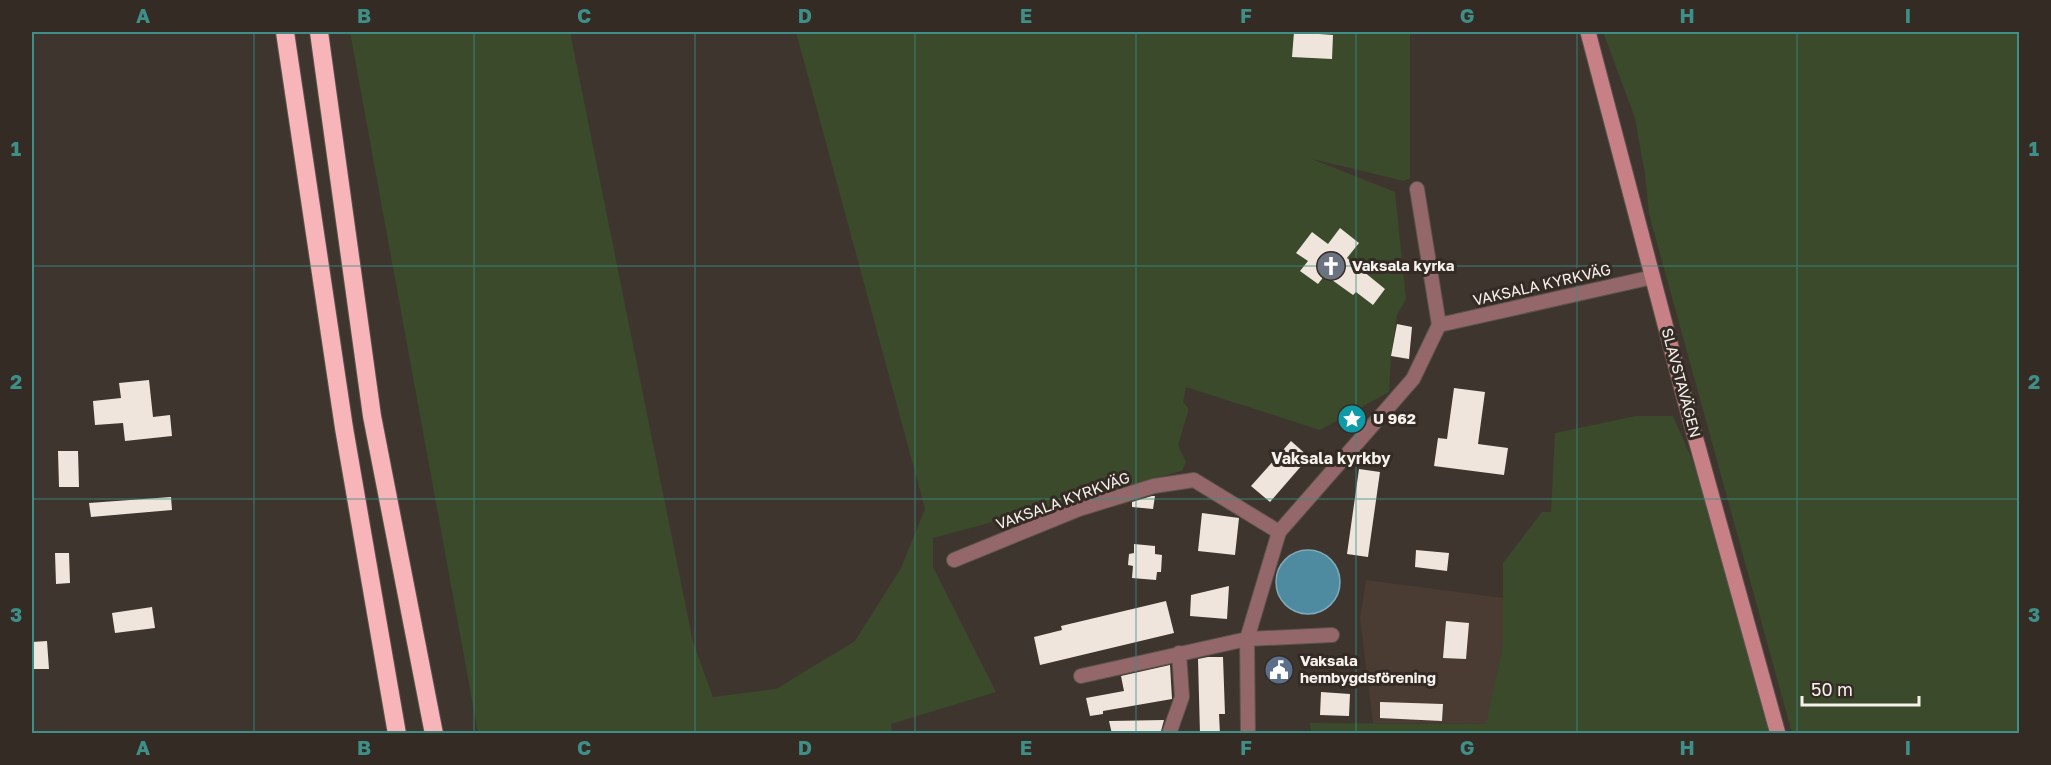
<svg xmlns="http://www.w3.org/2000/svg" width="2051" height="765" viewBox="0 0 2051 765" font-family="'Golos Text',sans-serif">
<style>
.built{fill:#4a3c32}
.green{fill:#3a4a2a}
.water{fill:#4e8ba1;stroke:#81aab8;stroke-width:1.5}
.building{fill:#f0e5dd}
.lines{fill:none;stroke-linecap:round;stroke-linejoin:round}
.street-casing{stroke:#5c534d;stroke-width:16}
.secondary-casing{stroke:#5c534d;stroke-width:17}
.highway-casing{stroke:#5c534d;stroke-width:20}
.street{stroke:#94676a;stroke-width:14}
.secondary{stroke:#c78086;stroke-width:15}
.highway{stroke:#f7b4b9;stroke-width:18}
.grid{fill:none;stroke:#3d8f87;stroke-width:1.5;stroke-opacity:0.55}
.labels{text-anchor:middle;stroke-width:6;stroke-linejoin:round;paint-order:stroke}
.poi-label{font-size:15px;font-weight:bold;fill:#f7f1ed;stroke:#342b25;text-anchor:start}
.street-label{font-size:15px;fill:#f7f1ed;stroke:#342b25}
.neighbourhood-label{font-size:16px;font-weight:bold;fill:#f7f1ed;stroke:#342b25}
.neatline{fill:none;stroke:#3d8f87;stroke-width:2}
.grid-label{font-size:20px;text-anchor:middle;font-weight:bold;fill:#3d8f87}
</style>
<rect width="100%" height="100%" fill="#3e352f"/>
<path class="built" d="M1366,580L1503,598V644L1487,724L1373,723L1360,618Z"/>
<path class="green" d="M350,32H570L693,642L713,697L776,689L855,641L901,568L925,509L796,32H1410V178L1404,181L1312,159L1395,192L1406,299L1397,315L1391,356L1389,392L1320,430L1186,387L1183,402L1188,408V412L1178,445L1186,462L1182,471L933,538V567L996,692L891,724L892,733H478Z
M1603,32H2019V733H1792L1649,214L1645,175L1635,118Z
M1636,416H1673L1697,471L1771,733L1311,734L1310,723L1486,724L1503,644V563L1542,512H1551L1555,433Z"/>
<path class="water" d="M1276 582a32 32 0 1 1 64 0a32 32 0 1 1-64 0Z"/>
<path class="building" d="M1294,32H1319V34L1333,35L1332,59L1292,57Z
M1340,228L1359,243L1347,258L1385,289L1373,305L1356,292L1353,295L1325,275L1318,284L1300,271L1308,261L1296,253L1312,232L1328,244Z
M1397,324L1412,327L1409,359L1391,356Z
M149,380L153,417L170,415L172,436L125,441L123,423L95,425L93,401L121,398L119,383Z
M1454,388L1485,392L1478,444L1508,448L1504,475L1434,466L1438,438L1447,439Z
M1291,441L1309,457L1270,502L1251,486Z
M58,451H78L79,487H59Z
M1359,469L1380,472L1368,557L1347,554Z
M1152,496H1155L1153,509L1132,507V502Z
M171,497L172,510L91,517L89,503Z
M1202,513L1239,518L1235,555L1198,551Z
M1134,544L1155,546V554L1162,555L1161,572H1157L1156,580L1132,578L1133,566L1128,565L1129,554L1134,553Z
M1416,550L1449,553L1447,571L1415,567Z
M55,553H69L70,583L56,584Z
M1229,586L1227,619L1190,616L1191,595Z
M1166,601L1174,633L1040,665L1034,637L1062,630L1061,626Z
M152,607L155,628L115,633L112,613Z
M1446,621L1469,623L1466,659L1443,658Z
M47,641L49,669H32V642Z
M1208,657H1223L1225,714H1219L1220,734H1200L1198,659Z
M1170,665L1172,699L1103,711V714L1090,716L1086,698L1124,691L1121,676Z
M1321,692L1350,694L1349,716L1320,715Z
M1380,702L1443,704L1442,721L1380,718Z
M1164,720L1161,731L1148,734H1112L1109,721Z"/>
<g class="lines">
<g class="street-casing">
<path id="street" d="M1417,189L1439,325
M954,560L1079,509L1154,486L1194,480L1279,532
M1081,676L1247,639L1332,635
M1169,734L1182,697L1179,653
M1248,734L1247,639L1279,532L1413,379L1439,325L1653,277"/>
</g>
<g class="secondary-casing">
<path id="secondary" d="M1588,32L1686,404L1778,734"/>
</g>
<g class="highway-casing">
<path id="highway" d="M285,32L344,428L397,734
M319,32L372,416L434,734"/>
</g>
<use href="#street" class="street"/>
<use href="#secondary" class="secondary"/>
<use href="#highway" class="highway"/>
</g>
<path class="grid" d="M254,32V734M474,32V734M695,32V734M915,32V734M1136,32V734M1356,32V734M1577,32V734M1797,32V734M32,266H2020M32,499H2020"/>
<defs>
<g id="church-disc" transform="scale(1.5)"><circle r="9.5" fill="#6b7280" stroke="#342b25"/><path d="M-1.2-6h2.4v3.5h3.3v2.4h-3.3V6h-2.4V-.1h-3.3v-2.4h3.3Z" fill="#fff"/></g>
<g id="sight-disc" transform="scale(1.5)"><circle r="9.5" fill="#0f9aa8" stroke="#342b25"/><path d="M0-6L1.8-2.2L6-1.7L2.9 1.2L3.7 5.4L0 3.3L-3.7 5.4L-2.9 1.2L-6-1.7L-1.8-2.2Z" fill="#fff"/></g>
<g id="civic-disc" transform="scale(1.5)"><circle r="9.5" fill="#5c6f8a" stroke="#342b25"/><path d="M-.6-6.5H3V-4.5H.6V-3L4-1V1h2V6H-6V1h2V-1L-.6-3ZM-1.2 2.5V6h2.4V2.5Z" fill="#fff"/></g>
</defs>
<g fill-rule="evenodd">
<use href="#church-disc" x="1331" y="266"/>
<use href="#sight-disc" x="1352" y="419"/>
<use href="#civic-disc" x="1279" y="670"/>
</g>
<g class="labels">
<g class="poi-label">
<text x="1352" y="271">Vaksala kyrka</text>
<text x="1373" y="424">U 962</text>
<text x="1300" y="666">Vaksala<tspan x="1300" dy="17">hembygdsförening</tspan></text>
</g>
<g class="street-label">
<text transform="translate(1542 285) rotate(-13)" y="5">VAKSALA KYRKVÄG</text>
<text transform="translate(1681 383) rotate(75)" y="5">SLAVSTAVÄGEN</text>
<text transform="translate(1063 501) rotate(-20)" y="5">VAKSALA KYRKVÄG</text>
</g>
<g class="neighbourhood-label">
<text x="1331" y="464">Vaksala kyrkby</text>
</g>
</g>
<rect width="2051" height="765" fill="none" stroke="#342b25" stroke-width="66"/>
<path d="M1802 696v9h117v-9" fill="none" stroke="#f7f1ed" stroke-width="3"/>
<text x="1811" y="696" font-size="18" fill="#f7f1ed" stroke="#342b25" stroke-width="4.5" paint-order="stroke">50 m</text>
<rect x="33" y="33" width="1985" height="699" class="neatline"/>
<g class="grid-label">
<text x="143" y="23">A</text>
<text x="364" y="23">B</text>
<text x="584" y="23">C</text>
<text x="805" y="23">D</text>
<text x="1026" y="23">E</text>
<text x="1246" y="23">F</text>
<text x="1467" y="23">G</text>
<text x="1687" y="23">H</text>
<text x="1908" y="23">I</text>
<text x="16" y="156">1</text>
<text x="2034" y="156">1</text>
<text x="16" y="389">2</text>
<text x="2034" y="389">2</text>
<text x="16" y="622">3</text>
<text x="2034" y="622">3</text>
<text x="143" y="755">A</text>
<text x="364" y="755">B</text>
<text x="584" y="755">C</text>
<text x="805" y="755">D</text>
<text x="1026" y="755">E</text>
<text x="1246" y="755">F</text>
<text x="1467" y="755">G</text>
<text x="1687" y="755">H</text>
<text x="1908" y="755">I</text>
</g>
</svg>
